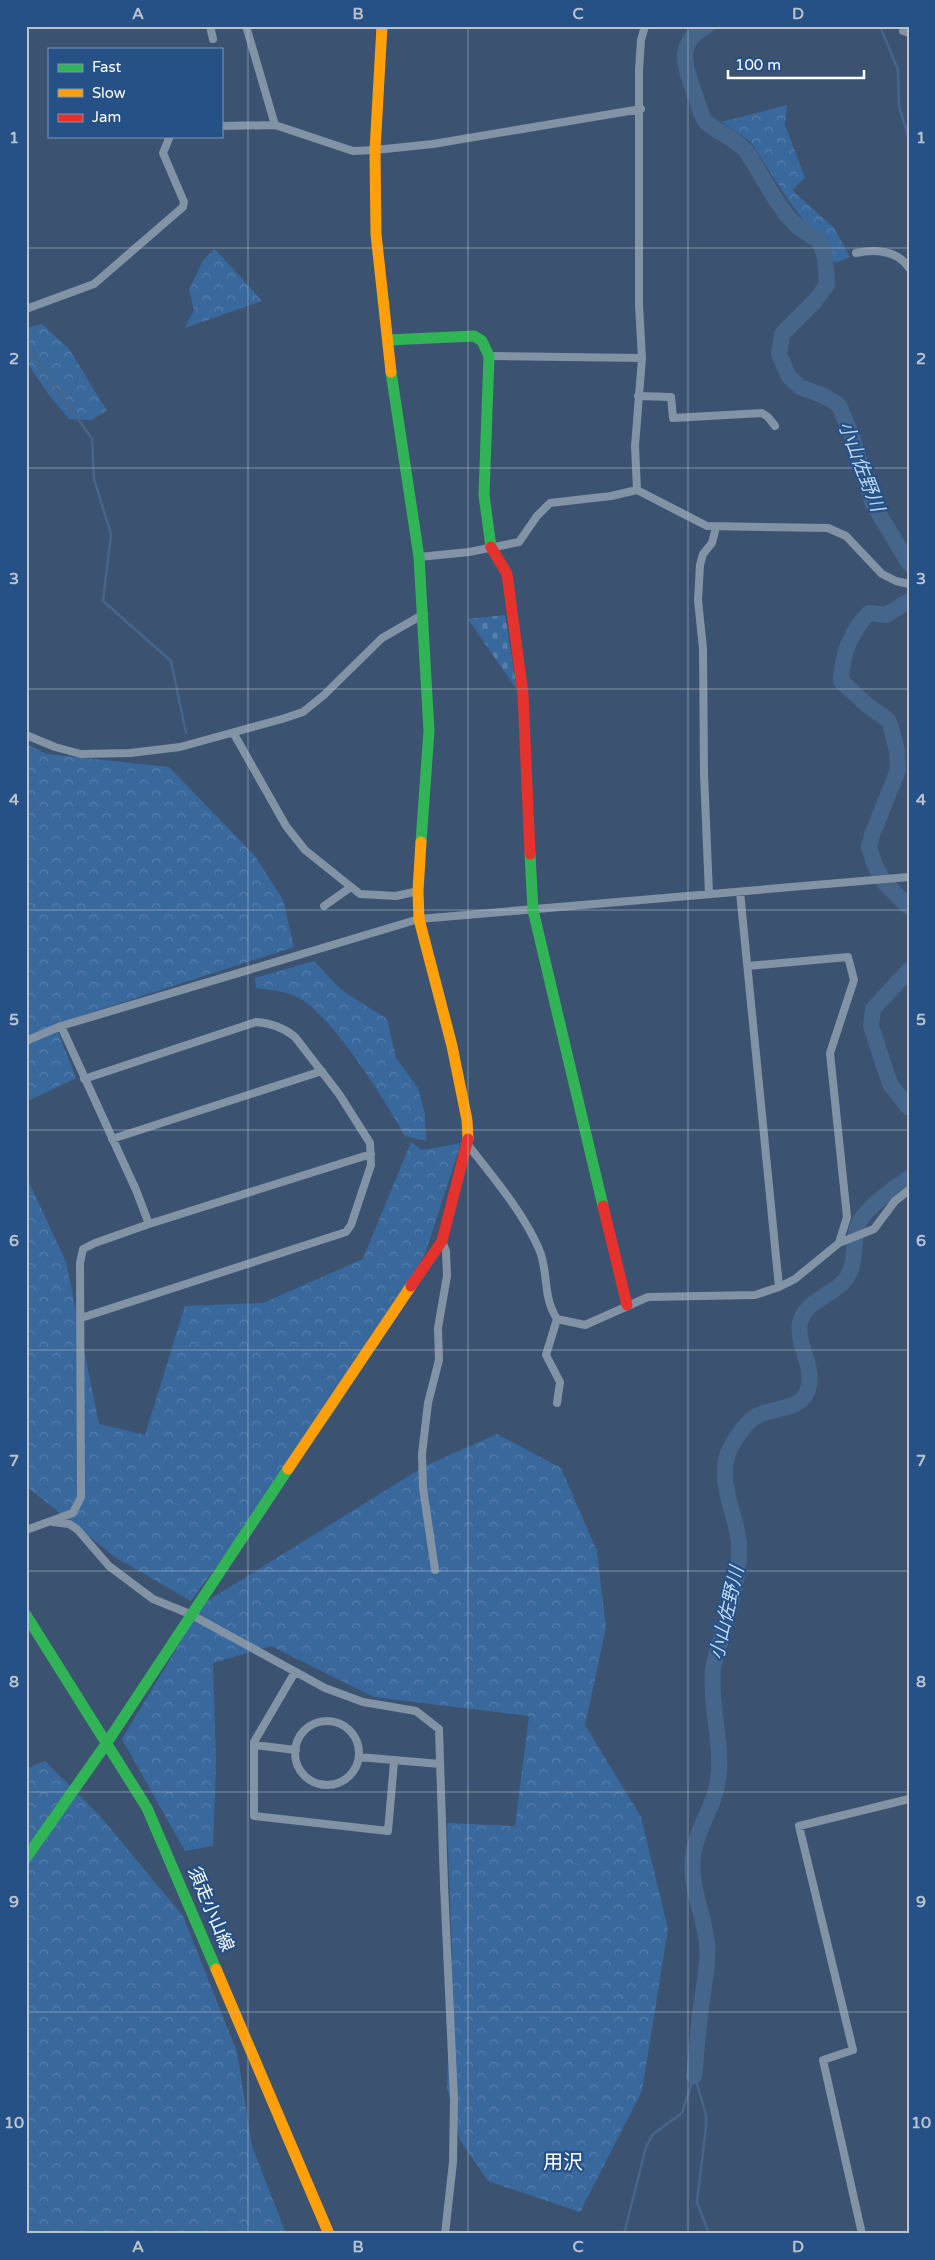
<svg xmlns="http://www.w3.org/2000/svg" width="935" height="2260" viewBox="0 0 935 2260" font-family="'Varela Round','Noto Sans JP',sans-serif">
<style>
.forest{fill:url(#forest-crowns)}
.cemetery{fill:url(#cemetery-stones)}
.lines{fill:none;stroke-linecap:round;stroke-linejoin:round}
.stream{stroke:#46658a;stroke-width:2.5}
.river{stroke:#46658a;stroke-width:16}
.street{stroke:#8293a6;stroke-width:8}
.fast{stroke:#30b455;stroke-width:11}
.slow{stroke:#ff9f0a;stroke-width:11}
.jam{stroke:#e5322d;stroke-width:11}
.grid{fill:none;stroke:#bac3cd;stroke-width:1;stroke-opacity:0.55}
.labels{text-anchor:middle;stroke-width:4.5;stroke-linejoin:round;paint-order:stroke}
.street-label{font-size:18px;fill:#fff;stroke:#255187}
.water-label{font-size:19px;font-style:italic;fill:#bcd5f0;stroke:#255187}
.quarter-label{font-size:20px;fill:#fff;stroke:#255187}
.neatline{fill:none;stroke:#bac3cd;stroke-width:2}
.grid-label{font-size:16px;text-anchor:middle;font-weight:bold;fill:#bac3cd}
</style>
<defs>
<pattern id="forest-crowns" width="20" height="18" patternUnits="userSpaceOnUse" patternTransform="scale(1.25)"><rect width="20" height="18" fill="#39689d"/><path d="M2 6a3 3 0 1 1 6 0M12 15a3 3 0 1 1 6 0" fill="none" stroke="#577fac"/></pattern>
<pattern id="cemetery-stones" width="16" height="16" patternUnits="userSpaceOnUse" patternTransform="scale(1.25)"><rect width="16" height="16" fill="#39689d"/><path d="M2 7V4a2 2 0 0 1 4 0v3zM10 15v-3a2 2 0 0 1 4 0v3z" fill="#577fac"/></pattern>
</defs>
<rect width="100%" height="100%" fill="#3b5371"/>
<path class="forest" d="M787,105L785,125L805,178L792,190L834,228L850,257L835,263L787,198L750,141L721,122Z
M215,249L262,301L185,328L194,310L189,290L203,260Z
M42,324L69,349L107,411L91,420L69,419L49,395L26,361V328Z
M26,744L47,754L169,767L255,856L283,900L294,947L55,1024L76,1078L26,1102Z
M314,961L341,990L387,1019L396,1058L418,1088L425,1114L426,1141L405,1136C387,1103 330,1012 297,997C285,991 270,990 256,988L255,978Z
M411,1142L422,1150L461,1143L425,1254L334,1412L270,1493L191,1601L115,1557L26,1486V1176L66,1262L99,1424L145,1435L185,1306L263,1303L363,1259Z
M497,1434L561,1468L597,1551L606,1628L585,1725L641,1817L668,1929L642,2091L580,2212L488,2181L460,2140L447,2087L452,1950L447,1823L515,1826L529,1716L374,1697L271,1646L213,1663L216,1763L213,1846L185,1851L122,1739L204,1603L425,1466Z
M45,1761L99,1815L183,1916L237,2052L252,2146L286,2234H26V1769Z"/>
<path class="cemetery" d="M505,615L517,690L468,619Z"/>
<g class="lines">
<path class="stream" d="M880,26L898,70L899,106L909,139
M26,344L92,439L94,479L111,534L103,601L171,661L186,733
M695,2077L706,2115V2127L697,2202L709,2234
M624,2234L646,2147L653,2134L682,2113L694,2076"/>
<path class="river" d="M707,26C673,44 686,68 696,98C699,105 701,117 706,122C718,133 739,140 748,154C770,186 782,224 819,240L825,257L827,285L815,301L782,334L779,354L789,377L800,387L824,396L839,405L851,434L873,504L909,564
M909,601L886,615L869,613C850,632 842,654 841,681L866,704L888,720L891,727L897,751L898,770L872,835L869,847L875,866L884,882L909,907
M909,970L873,1009L871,1026L890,1084L909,1108
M694,2076C697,2051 698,2025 702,2000C704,1982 709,1964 707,1945C705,1915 689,1888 693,1856C696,1831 710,1813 716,1790C726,1752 709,1708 713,1669C715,1658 719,1646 722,1635C730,1609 737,1584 739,1557C742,1521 716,1488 728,1453C733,1441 744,1425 755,1417C772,1406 798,1412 807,1392C817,1369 796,1346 800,1323C804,1301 834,1295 846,1279C857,1264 852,1242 858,1225C863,1210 895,1187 909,1178"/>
<path class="street" d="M210,26L213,39
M246,26L275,125
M903,31L909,33
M221,126L275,125L353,151L375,150L433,144L641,109
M856,253C874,249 898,250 909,268
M26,309L94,284L183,207L184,202L163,153L170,136
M489,356L642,358
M638,396L671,397L673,418L762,413L768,417L775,426
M637,490L635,446L642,358L639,305V70L641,40L645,26
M419,557L469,552L519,542L537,516L550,503L611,496L637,490L707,526L828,528L846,536L882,574L896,581L909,584
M234,734L286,826L305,850L360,894L396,896L418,891
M26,735L55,747L81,754L130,753L180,747L282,719L303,712L324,695L382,638L424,614
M740,892L779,1287
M709,894L704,774L703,649L698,600L700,565L703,554L712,543L716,527
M324,906L351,887
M748,966L848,957L854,980L830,1053L847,1217L839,1243
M61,1026L136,1190L149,1224
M26,1041L61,1026L419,919L909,877
M112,1139L322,1071
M468,1145C493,1177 523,1212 539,1249C549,1272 542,1296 557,1319L585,1325L648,1297L755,1295L779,1287L795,1279L839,1243L874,1229L895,1201L909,1190
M81,1318L346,1232L351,1225L371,1165L370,1143L339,1094L295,1037C283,1027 271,1023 256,1022L84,1079
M557,1319L546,1355L560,1382L557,1403
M53,1522L69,1524L77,1529L109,1566L153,1599L190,1614L325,1688L363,1702L416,1711L439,1729L444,1885L454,2099L453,2162L445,2234
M26,1530L73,1513L81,1497L80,1263L83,1249L95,1243L149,1224L371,1154
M435,1570L423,1488L422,1454L428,1403L439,1360L438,1328L447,1276L446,1251L442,1241
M295,1672L254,1742V1816L388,1831L394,1762
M295 1753a32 32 0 1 1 64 0a32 32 0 1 1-64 0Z
M254,1745L296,1750
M359,1757L440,1764
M862,2234L823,2060L853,2050L799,1826L909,1799"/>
<path class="fast" d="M388,340L474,336L482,341L489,356L484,495L491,547
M391,372L419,557L429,731L421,842
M530,854L533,910L603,1206
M26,1615L147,1808L216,1969
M26,1858L106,1744L288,1469"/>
<path class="slow" d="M382,26L375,150L376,234L391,372
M421,842L418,891L419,919L452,1046L467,1120L468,1139
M288,1469L411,1286
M216,1969L329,2234"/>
<path class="jam" d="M491,547L507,574L523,694L530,854
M603,1206L627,1305
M411,1286L442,1241L468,1139"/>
</g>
<path class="grid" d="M248,26V2234M468,26V2234M688,26V2234M26,248H909M26,468H909M26,689H909M26,910H909M26,1130H909M26,1350H909M26,1571H909M26,1792H909M26,2012H909"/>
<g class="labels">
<g class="street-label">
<text transform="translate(211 1909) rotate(67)" y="6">須走小山線</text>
</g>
<g class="water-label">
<text transform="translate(862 466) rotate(69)" y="7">小山佐野川</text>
<text transform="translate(726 1613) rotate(-77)" y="7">小山佐野川</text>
</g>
<g class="quarter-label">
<text x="563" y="2169">用沢</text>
</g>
</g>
<rect width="935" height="2260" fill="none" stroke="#255187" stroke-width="55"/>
<rect x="48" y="48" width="175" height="90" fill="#255187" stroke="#7c97b7"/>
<rect x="58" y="64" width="25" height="8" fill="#30b455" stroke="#7c97b7"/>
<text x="92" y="72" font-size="15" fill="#ffffff">Fast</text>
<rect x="58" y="89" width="25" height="8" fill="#ff9f0a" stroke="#7c97b7"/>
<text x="92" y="98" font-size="15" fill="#ffffff">Slow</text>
<rect x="58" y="114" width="25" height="8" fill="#e5322d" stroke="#7c97b7"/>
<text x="92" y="122" font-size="15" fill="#ffffff">Jam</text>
<path d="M728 70v8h136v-8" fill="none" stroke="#ffffff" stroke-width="2.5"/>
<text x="735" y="70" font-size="15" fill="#ffffff" stroke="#255187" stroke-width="4" paint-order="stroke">100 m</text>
<rect x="28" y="28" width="880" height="2204" class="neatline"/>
<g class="grid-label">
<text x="138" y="19">A</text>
<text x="358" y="19">B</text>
<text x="578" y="19">C</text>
<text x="798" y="19">D</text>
<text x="14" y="143">1</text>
<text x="921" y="143">1</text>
<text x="14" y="364">2</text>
<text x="921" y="364">2</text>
<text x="14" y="584">3</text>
<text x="921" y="584">3</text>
<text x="14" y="805">4</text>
<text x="921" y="805">4</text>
<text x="14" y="1025">5</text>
<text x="921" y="1025">5</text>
<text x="14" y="1246">6</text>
<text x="921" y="1246">6</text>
<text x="14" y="1466">7</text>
<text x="921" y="1466">7</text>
<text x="14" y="1687">8</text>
<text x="921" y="1687">8</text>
<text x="14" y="1907">9</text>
<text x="921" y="1907">9</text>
<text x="14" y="2128">10</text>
<text x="921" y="2128">10</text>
<text x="138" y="2252">A</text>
<text x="358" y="2252">B</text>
<text x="578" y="2252">C</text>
<text x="798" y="2252">D</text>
</g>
</svg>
